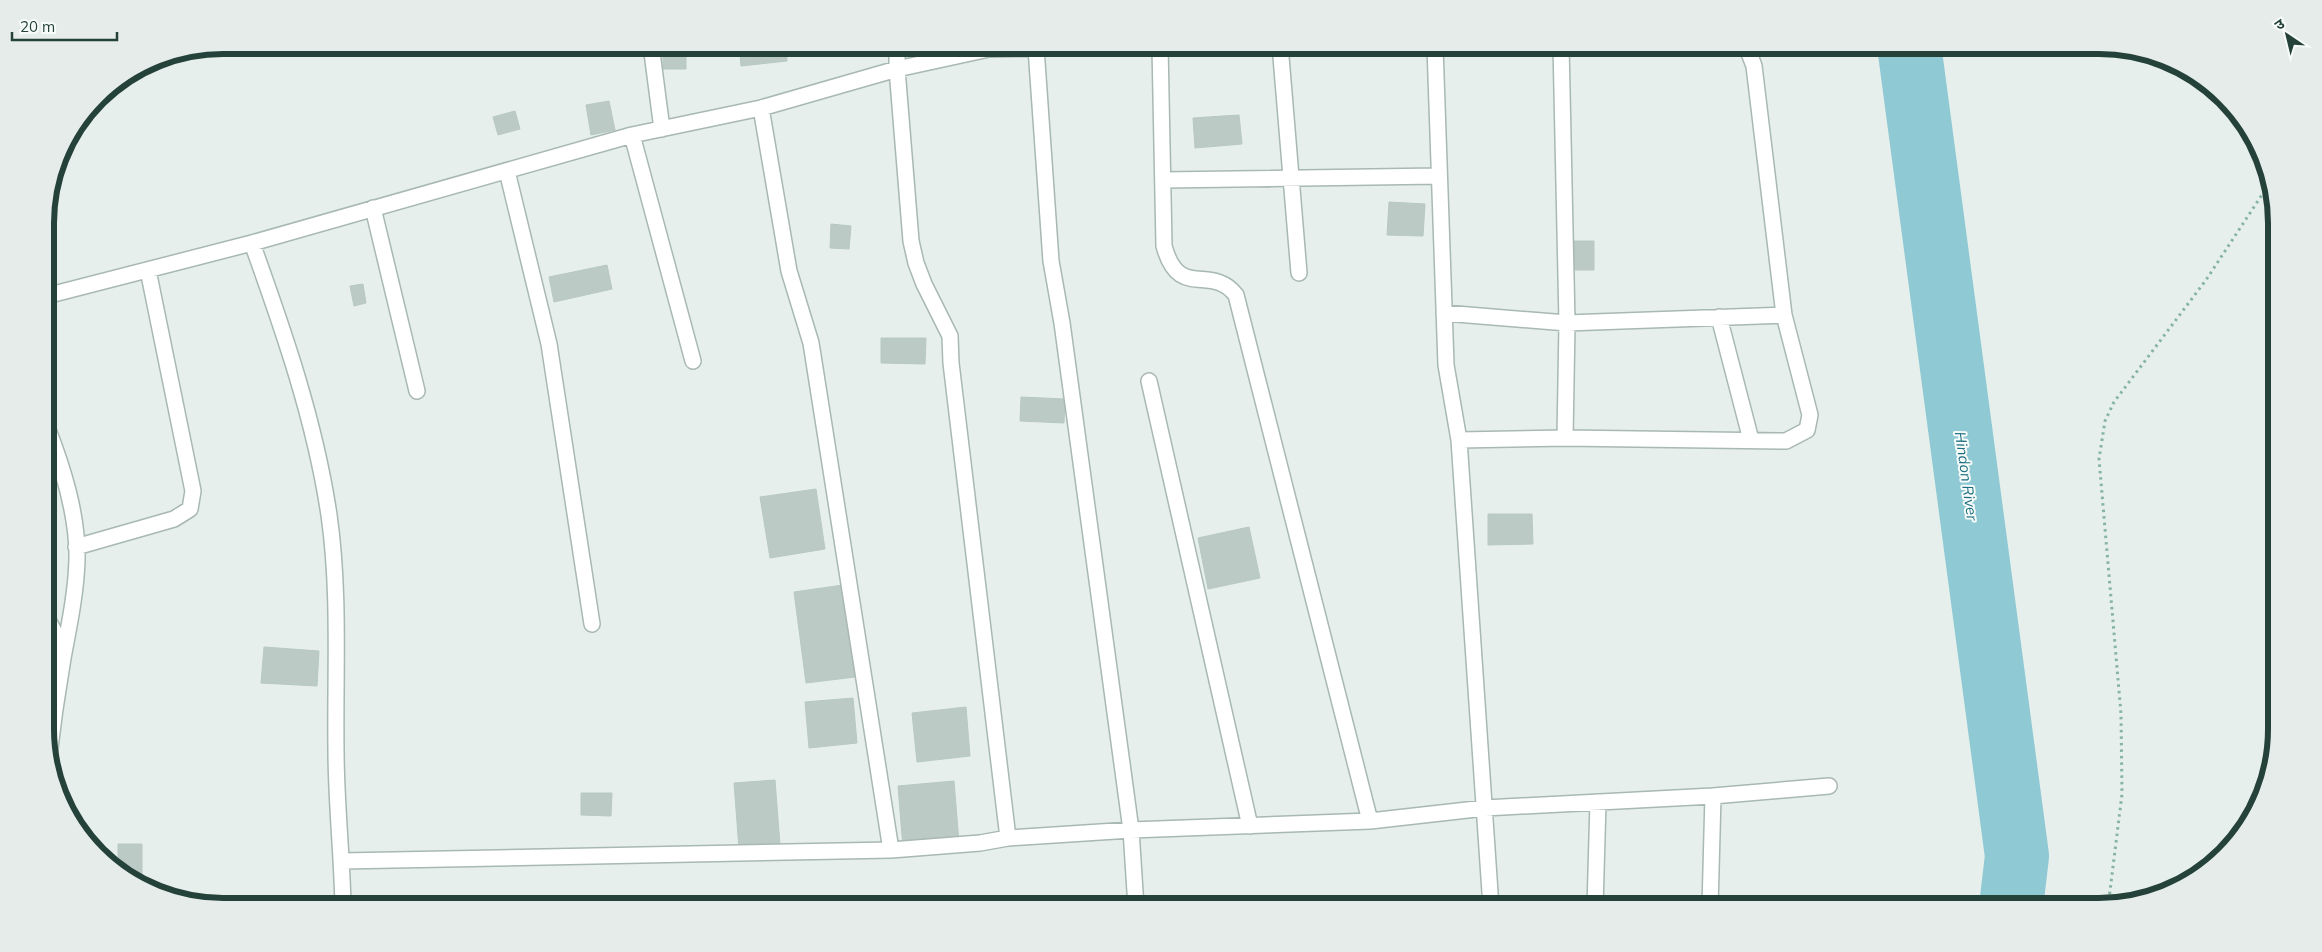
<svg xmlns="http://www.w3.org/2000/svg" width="2322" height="952" viewBox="0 0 2322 952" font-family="Mulish,'Noto Sans Devanagari',sans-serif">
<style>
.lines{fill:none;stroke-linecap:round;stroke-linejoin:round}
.river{stroke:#8ec9d4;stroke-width:64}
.building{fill:#bbcac4;stroke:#b8c9c2}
.street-casing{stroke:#a8b8b2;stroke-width:18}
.path{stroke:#86b3a5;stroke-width:3;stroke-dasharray:2.5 4;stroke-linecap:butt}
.street{stroke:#fff;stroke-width:15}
.labels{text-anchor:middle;stroke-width:4;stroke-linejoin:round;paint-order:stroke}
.water-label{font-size:15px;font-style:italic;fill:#1c6f80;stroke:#f7fbf9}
.rim{fill:none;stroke:#24423a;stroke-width:6}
</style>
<rect width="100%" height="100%" fill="#e6efeb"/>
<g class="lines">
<path class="river" d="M1909,45L2017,856L2011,907"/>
</g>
<path class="building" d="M739,45H786L787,61L741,66Z
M663,52H686V69H663Z
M609,101L615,130L591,135L586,105Z
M515,111L520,129L498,135L493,117Z
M1239,115L1242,144L1195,148L1193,118Z
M1389,202L1425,204L1423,236L1387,235Z
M831,224L851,226L849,249L830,248Z
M1574,241H1594V270H1574Z
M607,265L612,289L554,302L549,277Z
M363,284L366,303L354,306L350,286Z
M881,338H926L925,364L881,363Z
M1021,397L1065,399L1064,423L1020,421Z
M816,489L825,549L770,558L760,497Z
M1488,514H1532L1533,544L1488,545Z
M1249,527L1260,578L1208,589L1198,538Z
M843,585L855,677L806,683L794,592Z
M264,647L319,651L317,686L261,683Z
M853,698L857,743L809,748L805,702Z
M966,707L970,756L917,762L912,713Z
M775,780L780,845L739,849L734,783Z
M954,781L959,843L903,848L898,786Z
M581,793H612L611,816L581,815Z
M118,844H142V882L118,866Z"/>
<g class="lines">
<g class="street-casing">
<path id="street" d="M651,45L662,129
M897,45V69L911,241L916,263L924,284L950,336L951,363L1008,838
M1280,45L1299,273
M1398,45L1435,47L1451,45
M1561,45L1567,323L1565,438
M1160,46L1164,246C1179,301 1211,263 1236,295L1370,821
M1435,47L1446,365L1459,440L1491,907
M1036,48L1051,261L1062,323L1131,830L1136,907
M761,108L789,271L811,343L891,850
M632,135L693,361
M507,171L549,344L592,624
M1163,180L1438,176
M373,208L417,391
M252,243C284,332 315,421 329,515C340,592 335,671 336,749C336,802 342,854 343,907
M46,296L252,243L632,135L761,108L897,69L989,49L1229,45
M1444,313L1567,323L1784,315
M1719,317L1751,440
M1149,381L1250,826
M47,427C63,468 78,515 77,560C76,593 69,626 63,658C57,693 52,728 48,764
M1459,440L1565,438L1786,441L1807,430L1810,415L1784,315L1754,66L1746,45
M76,547L174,519L190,509L193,491L148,270
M48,620L64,650
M342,861L891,850L980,843L1008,838L1131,830L1370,821L1485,808L1713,796L1829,786
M1595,907L1598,802
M1710,907L1713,796"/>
</g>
<path class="path" d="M2108,907L2122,794L2121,714L2099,459L2105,421L2114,402L2206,280L2271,181"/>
<use href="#street" class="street"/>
</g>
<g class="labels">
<g class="water-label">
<text transform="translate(1966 476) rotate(82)" y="5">Hindon River</text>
</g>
</g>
<path d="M0 0H2322V952H0ZM223 54H2099A169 169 0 0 1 2268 223V729A169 169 0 0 1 2099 898H223A169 169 0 0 1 54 729V223A169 169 0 0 1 223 54Z" fill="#e6ecea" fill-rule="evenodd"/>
<path class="rim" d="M223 54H2099A169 169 0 0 1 2268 223V729A169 169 0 0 1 2099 898H223A169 169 0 0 1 54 729V223A169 169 0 0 1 223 54Z"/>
<g transform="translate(2287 35) rotate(325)" stroke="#f7fbf9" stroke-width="4" paint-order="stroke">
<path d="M0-4L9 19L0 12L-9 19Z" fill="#24423a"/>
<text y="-8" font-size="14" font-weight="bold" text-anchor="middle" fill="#24423a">उ</text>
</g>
<path d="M12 32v8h105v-8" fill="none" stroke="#24423a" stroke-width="2.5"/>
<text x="20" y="32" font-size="15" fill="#24423a" stroke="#f7fbf9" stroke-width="4" paint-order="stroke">20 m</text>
</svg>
